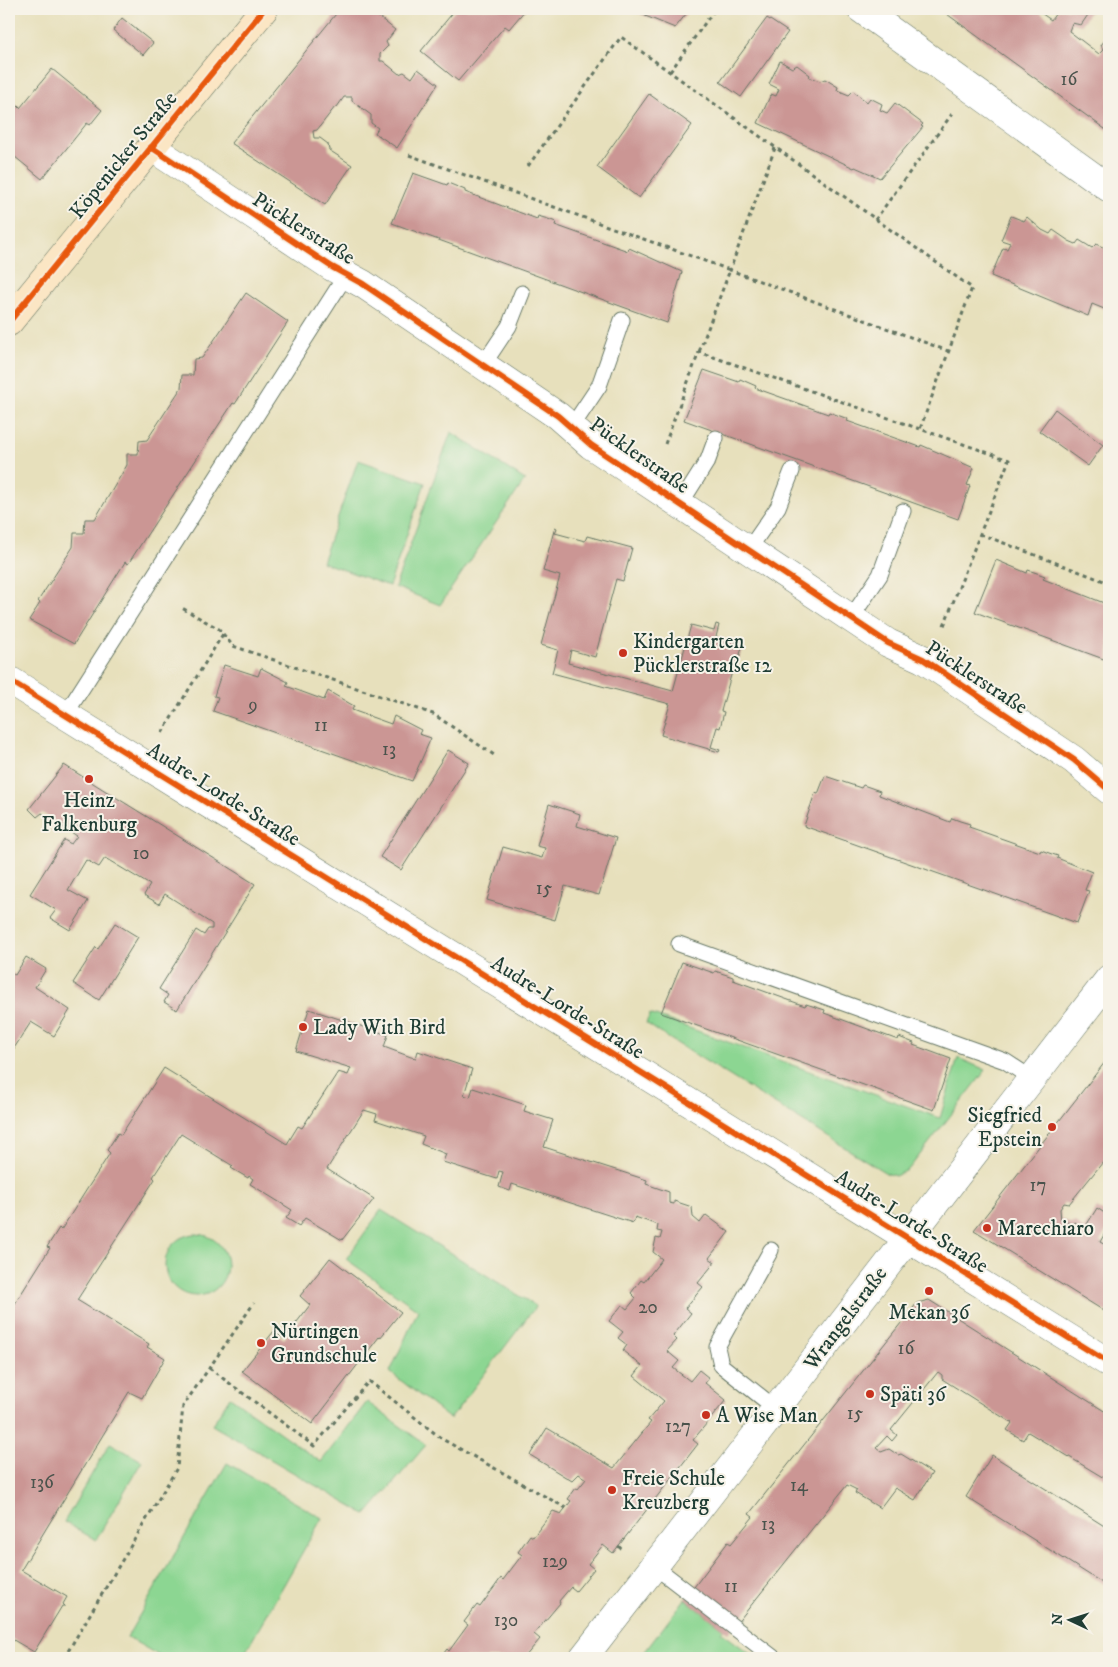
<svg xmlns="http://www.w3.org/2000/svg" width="1118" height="1667" viewBox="0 0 1118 1667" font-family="'IM FELL DW Pica',serif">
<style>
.green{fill:#8cd692;stroke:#568a63}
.building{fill:#cb9694}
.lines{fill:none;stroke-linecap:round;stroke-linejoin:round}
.lane-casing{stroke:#657664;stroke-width:17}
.street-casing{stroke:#657664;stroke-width:29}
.secondary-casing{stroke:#657664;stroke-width:29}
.path{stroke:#657664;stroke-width:3;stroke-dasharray:4 4;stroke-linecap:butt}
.lane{stroke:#fff;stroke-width:15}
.street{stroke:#fff;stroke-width:28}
.secondary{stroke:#fbe6c4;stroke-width:28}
.cycleway-casing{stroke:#f7f3e8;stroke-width:9}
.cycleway{stroke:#e8590c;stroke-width:6}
.poi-dot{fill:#c8321e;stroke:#f7f3e8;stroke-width:2}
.labels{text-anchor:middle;stroke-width:4;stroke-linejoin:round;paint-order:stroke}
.number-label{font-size:19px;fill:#4a534c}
.street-label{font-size:21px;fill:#1f3d34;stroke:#f7f3e8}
.poi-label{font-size:21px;fill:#1f3d34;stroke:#f7f3e8;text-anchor:start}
</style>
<rect width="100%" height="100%" fill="#f7f3e8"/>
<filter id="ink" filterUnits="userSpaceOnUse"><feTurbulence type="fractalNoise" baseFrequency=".02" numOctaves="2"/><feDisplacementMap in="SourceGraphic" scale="10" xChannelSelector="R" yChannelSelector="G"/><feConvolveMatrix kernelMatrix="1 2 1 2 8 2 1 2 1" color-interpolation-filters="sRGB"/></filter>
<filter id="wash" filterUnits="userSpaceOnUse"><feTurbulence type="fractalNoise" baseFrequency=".0096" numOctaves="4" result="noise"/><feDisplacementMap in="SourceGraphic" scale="20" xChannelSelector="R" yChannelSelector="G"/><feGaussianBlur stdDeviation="1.12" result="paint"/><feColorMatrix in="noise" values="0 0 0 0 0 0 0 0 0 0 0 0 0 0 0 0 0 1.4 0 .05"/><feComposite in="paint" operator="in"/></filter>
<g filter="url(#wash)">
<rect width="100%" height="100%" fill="#e7e0bc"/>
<path class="green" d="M451,432L525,480L440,605L395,587Z
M358,460L425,483L389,586L322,562Z
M650,1014L940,1118L958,1058L986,1070L908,1170L895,1176L886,1173L662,1034L646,1023Z
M381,1210L536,1306L450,1419L390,1372L418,1310L346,1259Z
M165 1265a31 31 0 1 1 62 0a31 31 0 1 1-62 0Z
M230,1397L321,1462L367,1402L426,1445L366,1515L212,1425Z
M110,1443L142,1461L96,1540L64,1522Z
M227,1463L322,1518L242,1658H163L127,1637Z
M685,1599L724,1629L721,1632L756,1658H640Z"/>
<g id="blocks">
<path class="building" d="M340,9H369L395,30L386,42L388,46L380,54V61H383L399,74L404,72L412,78L418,69L438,84L397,148L375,133L378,128L371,123V115L352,101V97H344L337,107H335L317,130L313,131L314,138H320L328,144L329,150L352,165L325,205L231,143Z
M456,9H526L509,29L505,26L458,81L421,51Z
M628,9H690L675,28Z
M940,9H1035L1051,20L1059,9H1092L1081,25L1072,23L1069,31L1099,54L1103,50L1101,45L1109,35V132Z
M122,18L153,43L143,55L113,30Z
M767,18L788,32L741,97L720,82Z
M780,61L792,68L797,65L810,75L809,77L820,81L825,79L838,87L837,90L849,95L853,91L867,102L870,98L882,104L880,110L887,113L895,103L923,124L921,126L923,127L880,178L855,167L854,168L758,123L771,94L776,96L779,89L769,84Z
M52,69L102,110L90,125L87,123L42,179L9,152V121L11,118L9,115L17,105L20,108Z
M649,94L692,125L639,198L597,167Z
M413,173L447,185L448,183L465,190V192L537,219L538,216L548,219L556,222L555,225L628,251L629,248L682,272L667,323L392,223Z
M1011,216L1024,221L1027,217L1042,230L1050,234L1053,230L1069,241L1076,244L1079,240L1092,248L1096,244L1109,250V311L1092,304L1088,316L991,276L1003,248L1007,249L1010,243L1001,240Z
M246,293L288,322L235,404L233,403L128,564L125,562L74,644L29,620L40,603L38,601L73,547L74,533H84L85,519H95L127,465V454H138L139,441L147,440L181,388L182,375H193L194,359L202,358Z
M704,370L739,382L740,379L756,386L755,388L828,414L829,412L848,419L847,421L920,447L921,445L974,468L967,485L970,486L958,519L684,420Z
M1055,409L1103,445L1088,466L1039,431Z
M555,527L557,528L555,533L585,541L587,536L632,548L623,581L616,579L595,657L571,650L568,663L673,691L691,625L714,631L716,624L719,625L716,637L743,644L736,669L733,668L721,711L724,712L720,728L717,727L711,747L720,750L719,752L661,735L670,704L552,673L558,650L541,645L560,576L543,571Z
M996,560L1027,573L1028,570L1037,573L1045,576L1043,579L1109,605V661L975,612Z
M224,665L258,676L261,668L288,682L286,686L324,700L328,691L354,706L352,710L391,724L394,716L421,730L419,734L431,738L412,781L213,711L218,697L214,696Z
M448,750L469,763L401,870L380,857Z
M64,765L255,884L177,1010L164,1002L168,995L159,989L196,930L204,935L208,929H212V924L165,894L159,904L144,895L150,885L105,858L99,867L86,860L68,890L88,901L70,930L50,918L56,910L30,894L64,840L71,844L77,836L42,813L37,817L29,809Z
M825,776L861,788L863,785L880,791L879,795L950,822L952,818L960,821L970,824L969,827L1040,852L1041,850L1049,853L1058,856L1057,858L1092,872L1085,890L1089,891L1077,923L804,826L815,793L818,794Z
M549,804L580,814L577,826L616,838L599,895L565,886L555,920L487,900L503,847L542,858L545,848L537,846Z
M115,923L138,937L99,1000L73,983L96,947L98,949Z
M26,957L46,969L35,987L70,1010L54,1036L31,1022L9,1056V971L15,975Z
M682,962L714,973L715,971L733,977V980L805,1006L806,1004L825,1010L824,1013L898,1040L899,1037L914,1043L913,1045L951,1059L934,1110L661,1013Z
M309,1009L388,1035L384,1047L411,1057L416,1058L418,1051L472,1069L464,1095L470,1097L473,1088L526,1105L524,1111L553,1120L544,1147L647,1180L646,1184L669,1192V1203L674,1204V1201L692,1207L693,1217L700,1223L706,1215L729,1232L709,1258L715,1262L698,1283L703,1287L685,1308L691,1313L673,1336L677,1340L667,1351L679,1361L673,1368L690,1381L699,1370L709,1378L705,1383L726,1400L693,1440L698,1444L613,1553L603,1545L588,1564L594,1569L576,1591L571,1587L559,1601L560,1603L534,1634L540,1639L524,1658H440L447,1649L449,1651L468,1625L464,1622L477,1605L480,1607L501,1578L503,1580L522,1555L518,1552L530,1535L533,1537L553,1511L561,1514L571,1501L568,1499L576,1488L578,1489L586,1479L579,1474L572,1481L530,1455L547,1428L614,1468L651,1422L648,1420L664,1401L634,1376L642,1366L623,1351L627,1345L618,1338L623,1332L609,1321L622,1305L627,1309L636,1298L631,1293L641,1280L644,1282L662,1259L653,1252L656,1238L660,1239L662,1232L657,1231L658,1225L635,1217L633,1223L512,1184L510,1191L499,1187L503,1172L499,1171L497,1179L443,1162L446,1154L421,1144L424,1136L375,1120L377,1114L364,1110L327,1169L374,1199L342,1240L305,1218L299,1226L286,1218L292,1210L250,1184L253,1179L249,1176L248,1178L231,1168L233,1166L181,1134L153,1177L155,1179L77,1300L149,1344L147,1347L165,1358L142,1398L129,1392L21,1570L67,1597L63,1604L65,1606H62L34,1652L10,1638L9,1640V1313L50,1248L47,1247L59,1228L61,1230L110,1153L107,1150L118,1133L121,1135L164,1068L287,1144L298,1126L302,1128L338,1072L348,1075L351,1068L296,1051Z
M1109,1057V1167L1103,1162L1069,1204L1064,1203L1060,1209L1061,1221L1064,1220L1071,1224L1075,1222L1084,1229L1097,1208L1109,1216V1226L1100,1242L1109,1247V1314L974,1230Z
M330,1258L401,1312L380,1338L379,1337L312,1424L242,1371L274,1331L284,1339L310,1305L300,1296Z
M929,1300L1109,1414V1481L1028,1432L1023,1440L1007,1430L1012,1423L942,1379V1375L938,1372L891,1430L897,1435L892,1441L887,1436L876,1448L881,1452L889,1449L898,1455L901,1454L932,1473L915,1500L895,1488L880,1508L855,1493L857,1490L847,1485L729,1633L685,1599L728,1542L731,1544L753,1517L749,1514L917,1303Z
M992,1455L1109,1529V1591L1107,1586L966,1497Z"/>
</g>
</g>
<g filter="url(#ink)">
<use href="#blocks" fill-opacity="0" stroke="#657664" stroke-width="1"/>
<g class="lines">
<g class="lane-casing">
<path id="lane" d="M483,365L509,326L522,293
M571,428L599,386L622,320
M681,503L708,460L716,438
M749,549L778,507L792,471
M851,618L880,575L903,511
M65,715L346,275
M679,944L1005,1061L1031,1078
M771,1250L717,1347L721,1365L775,1408
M654,1566L774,1658"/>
</g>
<g class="street-casing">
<path id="street" d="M861,9L1109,188
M151,147L332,267L363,284L558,416L591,445L888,643L923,659L1074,760L1109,790
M9,680L1109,1363
M583,1658L1109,979"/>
</g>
<g class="secondary-casing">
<path id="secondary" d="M9,322L264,9"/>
</g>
<path class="path" d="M670,72L715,9
M775,148L730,270L948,351
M409,155L730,270L699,352
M528,166L621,37L972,288L920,429
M875,220L952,114
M665,444L699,352L1009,460L943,628
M980,534L1109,583
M223,634L233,646L433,714L494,755
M162,733L223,634L219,629L182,608
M209,1368L314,1446L369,1381L442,1439L566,1508
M618,1546L624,1551
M64,1658L177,1468L183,1406L254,1303"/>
<use href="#lane" class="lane"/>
<use href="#street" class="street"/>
<use href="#secondary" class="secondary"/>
<g class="cycleway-casing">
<path id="cycleway" d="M151,147L332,267L363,284L558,416L591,445L888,643L923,659L1074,760L1109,790
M9,322L264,9
M9,680L1109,1363"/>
</g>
<use href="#cycleway" class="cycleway"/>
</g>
</g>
<g class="poi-dot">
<circle cx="623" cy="653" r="5"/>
<circle cx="89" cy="779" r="5"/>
<circle cx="303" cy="1027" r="5"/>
<circle cx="1052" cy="1127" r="5"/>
<circle cx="987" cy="1228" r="5"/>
<circle cx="929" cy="1291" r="5"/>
<circle cx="261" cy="1343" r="5"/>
<circle cx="870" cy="1394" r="5"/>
<circle cx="706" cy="1415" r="5"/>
<circle cx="612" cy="1490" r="5"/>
</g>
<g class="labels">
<g class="number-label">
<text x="1069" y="85">16</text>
<text x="253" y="711">9</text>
<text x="321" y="731">11</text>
<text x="389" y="755">13</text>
<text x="141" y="859">10</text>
<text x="544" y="894">15</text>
<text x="1038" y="1191">17</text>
<text x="648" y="1313">20</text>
<text x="906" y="1354">16</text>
<text x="855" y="1419">15</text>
<text x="678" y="1432">127</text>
<text x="42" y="1488">136</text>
<text x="799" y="1491">14</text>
<text x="768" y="1530">13</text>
<text x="555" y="1567">129</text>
<text x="731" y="1592">11</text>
<text x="506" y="1626">130</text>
</g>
<g class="street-label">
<text transform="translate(123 155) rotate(-51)" y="7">Köpenicker Straße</text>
<text transform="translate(304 228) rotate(32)" y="7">Pücklerstraße</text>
<text transform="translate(640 455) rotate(35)" y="7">Pücklerstraße</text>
<text transform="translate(977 677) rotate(33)" y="7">Pücklerstraße</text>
<text transform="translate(224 794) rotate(32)" y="7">Audre-Lorde-Straße</text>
<text transform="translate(568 1007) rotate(32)" y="7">Audre-Lorde-Straße</text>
<text transform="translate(912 1221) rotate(32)" y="7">Audre-Lorde-Straße</text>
<text transform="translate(845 1318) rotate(-53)" y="7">Wrangelstraße</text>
</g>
<g class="poi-label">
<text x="633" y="648">Kindergarten<tspan x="633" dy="24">Pücklerstraße 12</tspan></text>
<text x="89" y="807" text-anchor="middle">Heinz<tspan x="89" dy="24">Falkenburg</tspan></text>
<text x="313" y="1034">Lady With Bird</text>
<text x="1042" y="1122" text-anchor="end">Siegfried<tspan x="1042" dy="24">Epstein</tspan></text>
<text x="997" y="1235">Marechiaro</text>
<text x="929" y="1319" text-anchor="middle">Mekan 36</text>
<text x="271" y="1338">Nürtingen<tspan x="271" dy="24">Grundschule</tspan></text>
<text x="880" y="1401">Späti 36</text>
<text x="716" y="1422">A Wise Man</text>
<text x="622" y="1485">Freie Schule<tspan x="622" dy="24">Kreuzberg</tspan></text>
</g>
</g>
<rect width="1118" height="1667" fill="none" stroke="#f7f3e8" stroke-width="30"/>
<g transform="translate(1070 1620) rotate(274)" stroke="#f7f3e8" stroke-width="4" paint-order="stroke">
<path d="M0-4L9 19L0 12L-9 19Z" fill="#1f3d34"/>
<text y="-8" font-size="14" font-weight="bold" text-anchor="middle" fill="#1f3d34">N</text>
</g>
</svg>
